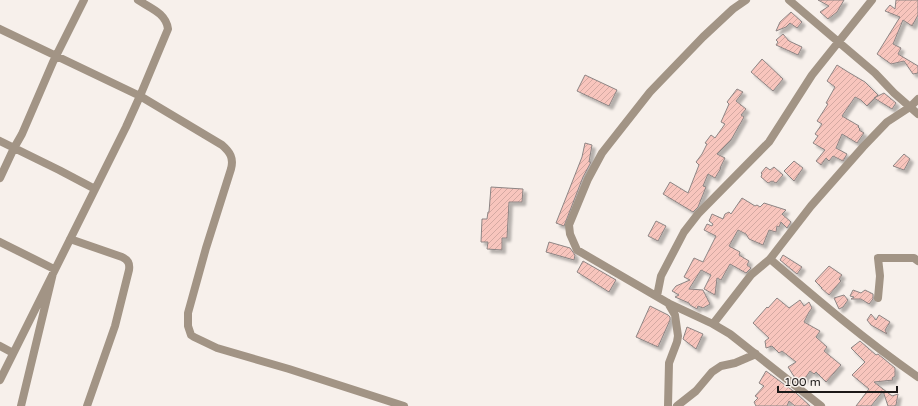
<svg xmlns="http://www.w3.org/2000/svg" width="918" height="406" viewBox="0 0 918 406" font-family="'Varela Round',sans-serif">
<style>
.building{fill:url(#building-hatch);stroke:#8d8584;filter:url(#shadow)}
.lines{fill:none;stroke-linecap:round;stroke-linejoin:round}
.minor{stroke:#a29485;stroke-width:8}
</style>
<defs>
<pattern id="building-hatch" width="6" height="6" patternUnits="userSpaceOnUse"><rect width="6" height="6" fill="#f8c5bd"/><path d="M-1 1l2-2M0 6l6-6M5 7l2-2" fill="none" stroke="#d4a9a2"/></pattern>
<filter id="shadow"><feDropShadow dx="3.5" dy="3.5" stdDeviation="1" flood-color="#0004"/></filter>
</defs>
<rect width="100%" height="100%" fill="#f7f0eb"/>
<path class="building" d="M818,0H844L837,12L828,19L820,12L829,6Z
M896,0H918V15L912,26L903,20L893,44L901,48L898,54L918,66V73L913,74L904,61L891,64L877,54L900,17L885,11L890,5L895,9Z
M791,12L802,22L797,28L790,23L786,27L776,31L780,22Z
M783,34L789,41L802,47L798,55L776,45L778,42L776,40Z
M762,59L783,79L773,91L751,72Z
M837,65L848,72L865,82L878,95L867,106L861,100L855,97L842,116L859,126L858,127L860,129L859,130L864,133L857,143L842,134L836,148L847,154L843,161L833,156L829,161L826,158L821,165L816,161L825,150L813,143L818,136L815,134L822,124L817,121L828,104L826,103L835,87L827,81Z
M585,75L617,90L609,106L577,91Z
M737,89L743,92L736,101L746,109L741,115L744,117L731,140L717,154L725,158L720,168H721L715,178L708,174L703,186L706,187L698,207L693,212L663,194L670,182L688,193L699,165L696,162L702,154L707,144L705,143L711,135L715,138L725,124L721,122L729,104L727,102Z
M884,93L896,103L892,109L874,98Z
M585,143L592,145L589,162H591L583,177L564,226L556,223L582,157Z
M904,154L910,159L904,170L893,166Z
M794,161L803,168L794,181L784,171Z
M766,167L770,170L774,167L783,175L776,183L772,181L768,183L761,177L762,174L761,173Z
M491,187L523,189L522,202H509L507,238H502V250L487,249L488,242H481L482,219H487L488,212H489Z
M742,198L755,206L757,205L760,207L764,203L786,210L782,214L791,222L787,228L781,222L779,227L777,226L776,232L769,230L763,245L749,239L746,234L738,230L729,246L740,252L739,255L749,261L747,265L751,268L746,273L730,264L721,280L717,278L715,295L704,289L711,275L701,270L689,289L703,290L710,304L703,308L698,306L697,309L690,305L689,303L675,297L679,295L672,291L676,286L690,280L684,277L694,258L703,262L716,236L704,230L707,224L712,226L713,224L709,221L712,214L723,219L725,214L729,212L731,214Z
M656,221L666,226L658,241L648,236Z
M549,242L570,248L575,255L574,260L546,252Z
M783,255L802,267L797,274L780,260Z
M583,261L616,280L609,292L577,272Z
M829,266L842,275L839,279L841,281L829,295L821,288H822L815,281Z
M853,290L861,293L865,290L873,294V299L869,304L861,299H851L854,297L850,296Z
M844,295L848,300L843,307L839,309L834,298Z
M777,298L789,308L800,300L804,306L809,302L812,308L809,312L804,322L820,331L816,337L827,347L824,351L841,365L826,382L816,372L814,374L810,371L804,380L795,378L788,367L796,362L782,351L779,353L772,346L766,348L765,341L769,338L753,323L767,307L768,308Z
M650,306L668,315L670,317V320L658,347L636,337Z
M871,314L876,320L879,315L890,322L885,330L887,334L871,325L867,320Z
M687,327L703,334L696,349L683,339Z
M860,341L876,355L878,354L895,368V376L892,378L893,380L874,382L892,396L898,394L896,405L894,406H888L883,391L871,406H856L869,389L852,375L865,362L851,348Z
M766,371L796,393L810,406H795L789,401L787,406H756L754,402L758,398L755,396L764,386L759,383Z"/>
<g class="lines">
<path class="minor" d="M746,0L733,9L703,37L650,92L602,153L588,179L569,225L570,234L577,250L668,303L713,324L730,334L821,406
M789,0L875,73L894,93L918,114
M0,29L140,96L222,145C230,152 234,158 231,169L206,248L188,313V326L191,335L194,337L217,348L289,369L404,406
M0,141L59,170L95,189
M0,178L14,148L22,134L53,62L84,0
M70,239L122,257C128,260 130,263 129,270L115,326L87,406
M0,242L54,269L21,406
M770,259C818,300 866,341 918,377
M657,296L661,276L684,232L698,214L769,142L812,75L872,0
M878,298L880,276L878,258H914L918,261
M668,303L675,315L678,336L677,342L669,363L668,406
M713,324L751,275L770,259L811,206L863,147L887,122L910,107L918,99
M0,346L13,353
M0,380L126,127L140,96L168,29C166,13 150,8 138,0
M677,406L696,391L712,372L721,366L735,363L756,354"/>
</g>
<path d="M778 386v6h119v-6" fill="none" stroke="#1c1918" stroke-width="2"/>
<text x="784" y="386" font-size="12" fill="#1c1918" stroke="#f7f0eb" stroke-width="3" paint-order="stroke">100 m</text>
</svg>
